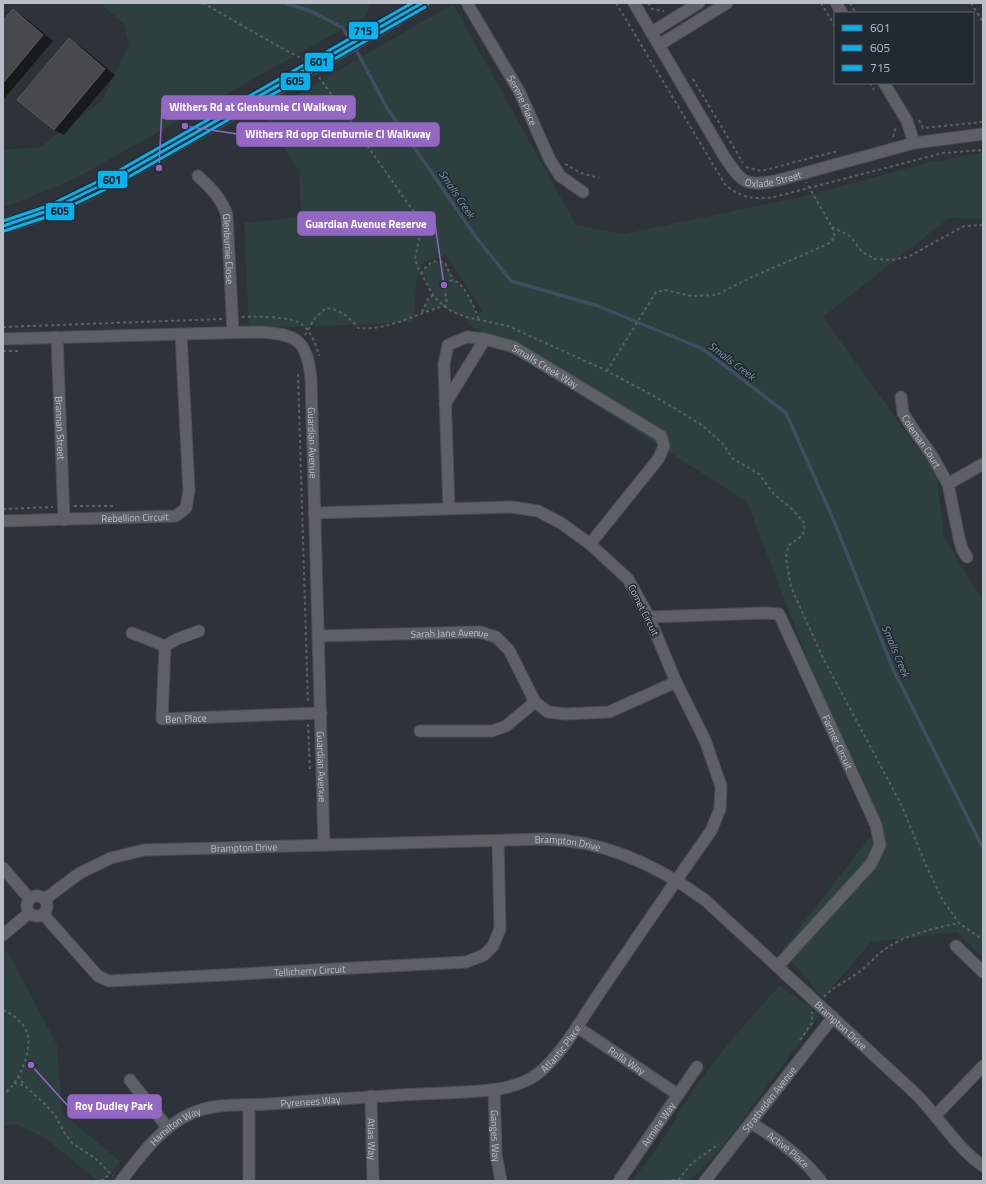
<svg xmlns="http://www.w3.org/2000/svg" width="986" height="1184" viewBox="0 0 986 1184" font-family="'Titillium Web',sans-serif">
<style>
.green{fill:#2d3f3f}
.shadow{fill:#0007}
.lines{fill:none;stroke-linecap:round;stroke-linejoin:round}
.stream{stroke:#3f4e60;stroke-width:3.5}
.building{fill:#464a4e;stroke:#555a60}
.minor-casing{stroke:#4c4f53;stroke-width:13}
.major-casing{stroke:#4b4f55;stroke-width:16}
.path{stroke:#5b6064;stroke-width:2;stroke-dasharray:3 3;stroke-linecap:butt}
.minor{stroke:#5d6066;stroke-width:11}
.major{stroke:#5f6368;stroke-width:14}
.bus-1-casing{stroke:#212932;stroke-width:6}
.bus-2-casing{stroke:#212932;stroke-width:6}
.bus-3-casing{stroke:#212932;stroke-width:6}
.bus-1{stroke:#00b5ef;stroke-width:3}
.bus-2{stroke:#00b5ef;stroke-width:3}
.bus-3{stroke:#00b5ef;stroke-width:3}
.labels{text-anchor:middle;stroke-width:3;stroke-linejoin:round;paint-order:stroke}
.street-label{font-size:10px;fill:#b8bfc8;stroke:#212932}
.water-label{font-size:11px;font-style:italic;fill:#7d92a7;stroke:#212932}
.leader{fill:none;stroke:#9367c3;stroke-width:1.5}
.callout-dot{fill:#9367c3;stroke:#212932;stroke-width:1.5}
.callout{fill:#9367c3;stroke:#9367c3;stroke-width:1.5}
.callout-label{font-size:11px;text-anchor:middle;font-weight:bold;fill:#fff}
.line-badge{stroke:#212932;stroke-width:1.5}
.pale-badge-label{font-size:11px;text-anchor:middle;font-weight:bold;fill:#111}
</style>
<rect width="100%" height="100%" fill="#2e3339"/>
<path class="green" d="M100,3H370L366,16L76,178L16,203L3,206V149L39,148L102,101L129,44L124,24Z
M453,4L576,225L624,234L805,196L931,162L983,153V219L949,218L823,317L937,475L944,537L983,601V957L957,932L871,942L823,998L782,950L874,832L747,502L463,320L468,318L453,312L444,306L422,312L428,299L433,295L422,275L425,268L435,261L445,263L452,276L472,302L476,314L483,311L446,255L424,262L417,277L413,322L249,329L244,223L301,217L299,171L263,114Z
M7,950L57,1045L62,1113L120,1161L104,1181H98L45,1138L17,1124L3,1126V953Z
M780,985L820,1015L723,1146L690,1181H631C657,1153 674,1119 695,1088C720,1051 750,1018 780,985Z"/>
<path class="shadow" d="M13,10L23,16L53,41L3,100V22Z
M69,40L79,45L115,75L64,135L54,130Z"/>
<g class="lines">
<path class="stream" d="M286,3L313,12L343,28L351,41
M354,46L387,108L476,237L511,281L598,306L703,349L786,413L834,521L893,669L983,848"/>
</g>
<path class="building" d="M13,9L43,35L3,83V21Z
M69,38L105,69L54,130L17,100Z"/>
<g class="lines">
<g class="minor-casing">
<g id="minor">
<path id="s1" d="M467,3L519,91L550,160L560,176L583,192"/>
<path id="s2" d="M634,3L724,156C743,184 745,187 779,180L914,143L983,134"/>
<path d="M836,3L842,13"/>
<path d="M652,32L699,3"/>
<path d="M659,45L727,3"/>
<path d="M884,83L907,121L914,143"/>
<path id="s3" d="M198,176C212,189 221,198 227,215L233,332"/>
<path id="s4" d="M57,337L64,520"/>
<path id="s5" d="M3,339L259,332C297,334 307,340 311,379L324,845"/>
<path id="s6" d="M901,397L903,413L913,429L931,454L948,484L959,538L962,549L967,557"/>
<path d="M445,404L485,339"/>
<path d="M948,484L983,464"/>
<path id="s7" d="M449,508L444,364L448,345L467,337L485,339L514,347L661,436L664,446L659,458L590,544"/>
<path id="s8" d="M3,521L176,516L186,508L189,491L181,334"/>
<path id="s9" d="M649,617L767,613L779,614L876,825L880,845L871,864L778,966"/>
<path d="M132,633L165,646"/>
<path id="s10" d="M318,636L480,632L496,637L509,650L535,702L548,712L565,714L609,712L676,682"/>
<path id="s11" d="M165,646L162,719L321,713"/>
<path d="M165,646L177,639L199,631"/>
<path d="M420,731H492L506,726L535,702"/>
<path d="M3,868L29,898"/>
<circle cx="37" cy="906" r="10"/>
<path id="s12" d="M45,899L80,873L111,858L144,850L544,839C603,840 657,865 705,900L917,1095C940,1119 956,1147 983,1166"/>
<path id="s13" d="M43,914L98,976L109,981L466,962L484,955L493,946L500,929L498,841"/>
<path d="M3,935L29,913"/>
<path d="M956,946L983,972"/>
<path id="s14" d="M577,1027L677,1094"/>
<path d="M130,1080L167,1127"/>
<path id="s15" d="M494,1090L496,1154L501,1181"/>
<path id="s16" d="M371,1096L373,1181"/>
<path d="M249,1105V1180"/>
<path d="M936,1115L983,1066"/>
<path id="s17" d="M751,1123C778,1139 802,1157 821,1181"/>
<path id="s18" d="M121,1181C141,1155 160,1128 190,1114C215,1102 241,1106 268,1104C327,1100 385,1095 444,1093C474,1091 510,1093 536,1075C561,1057 584,1015 602,989C638,936 674,883 711,831L720,809L721,786L705,740L676,682L649,617L628,579L590,544L561,523L538,511L512,507L314,513"/>
<path id="s19" d="M619,1181L697,1067"/>
<path id="s20" d="M705,1181L833,1017"/>
</g>
</g>
<g class="major-casing">
<path id="major" d="M3,226C67,209 123,174 180,142C262,97 342,50 422,3"/>
</g>
<path class="path" d="M203,3L285,50L303,59
M616,3L726,186C744,198 753,200 774,197L943,153L983,150
M648,3L652,9L664,11
M821,3L835,26
M850,3L856,13
M971,3L983,22
M319,77L416,215L420,235L415,259L417,266L434,297L444,306L453,312L466,317L508,326L603,369L656,397L703,426L724,445L732,458L759,474L774,494L793,510L805,524L803,535L788,546L786,558L791,587L823,658L901,804L925,863L942,899L959,923L983,940
M693,79L743,163
M870,83L874,90
M919,120L923,128L983,122
M893,137L896,127
M565,164L581,173L599,178
M746,167L761,171L838,151
M832,227L850,236L862,252L875,259L892,260L908,257L964,226L983,225
M421,274C427,264 434,258 445,263L453,280
M422,312L428,299L433,295
M242,317C254,316 288,317 298,322C310,328 316,344 319,356
M3,327L222,319
M305,335L315,318L326,308C340,309 350,318 358,328C388,331 417,313 444,306L447,303L444,286C458,265 475,309 479,320
M3,351H19
M607,371L656,292L665,290L691,296L716,295L752,277L828,244L835,237L832,227L806,182
M298,374L308,704
M74,506H113
M3,509L53,507
M308,724L310,770
M824,997C834,986 847,981 859,972C868,966 875,956 884,950C904,935 935,928 959,923
M3,1010C13,1014 24,1023 27,1033C33,1050 18,1086 3,1094
M800,1040L812,1023V1012
M18,1076L25,1086
M14,1083L25,1086L45,1104L55,1115L64,1132L72,1143L96,1159L113,1176
M101,1181L110,1174
M666,1181L679,1179L692,1163L719,1144"/>
<use href="#minor" class="minor"/>
<use href="#major" class="major"/>
<g class="bus-1-casing">
<path id="bus-1" d="M3,226L50,210L116,178L422,3"/>
</g>
<g class="bus-2-casing">
<path id="bus-2" d="M4,231L52,215L118,183L425,7"/>
</g>
<g class="bus-3-casing">
<path id="bus-3" d="M3,221L48,206L113,174L412,3"/>
</g>
<use href="#bus-1" class="bus-1"/>
<use href="#bus-2" class="bus-2"/>
<use href="#bus-3" class="bus-3"/>
</g>
<g class="labels">
<g class="street-label">
<text dy="4" stroke="none"><textPath href="#s1" startOffset="112">Serene Place</textPath></text>
<text dy="4" stroke="none"><textPath href="#s2" startOffset="239">Oxlade Street</textPath></text>
<text dy="4" stroke="none"><textPath href="#s3" startOffset="83">Glenburnie Close</textPath></text>
<text dy="4" stroke="none"><textPath href="#s7" startOffset="269">Smalls Creek Way</textPath></text>
<text dy="4" stroke="none"><textPath href="#s4" startOffset="91">Brannan Street</textPath></text>
<text dy="4" stroke="none"><textPath href="#s6" startOffset="50">Coleman Court</textPath></text>
<text dy="4" stroke="none"><textPath href="#s5" startOffset="401">Guardian Avenue</textPath></text>
<text dy="4" stroke="none"><textPath href="#s8" startOffset="132">Rebellion Circuit</textPath></text>
<text transform="translate(644 610) rotate(63)" y="4">Comet Circuit</text>
<text dy="4" stroke="none"><textPath href="#s10" startOffset="132">Sarah Jane Avenue</textPath></text>
<text dy="4" stroke="none"><textPath href="#s11" startOffset="97">Ben Place</textPath></text>
<text dy="4" stroke="none"><textPath href="#s9" startOffset="271">Farmer Circuit</textPath></text>
<text dy="4" stroke="none"><textPath href="#s5" startOffset="725">Guardian Avenue</textPath></text>
<text dy="4" stroke="none"><textPath href="#s12" startOffset="536">Brampton Drive</textPath></text>
<text dy="4" stroke="none"><textPath href="#s12" startOffset="212">Brampton Drive</textPath></text>
<text dy="4" stroke="none"><textPath href="#s13" startOffset="296">Tellicherry Circuit</textPath></text>
<text dy="4" stroke="none"><textPath href="#s12" startOffset="872">Brampton Drive</textPath></text>
<text dy="4" stroke="none"><textPath href="#s18" startOffset="484">Atlantic Place</textPath></text>
<text dy="4" stroke="none"><textPath href="#s14" startOffset="60">Rolla Way</textPath></text>
<text dy="4" stroke="none"><textPath href="#s20" startOffset="104">Stratheden Avenue</textPath></text>
<text dy="4" stroke="none"><textPath href="#s18" startOffset="219">Pyrenees Way</textPath></text>
<text dy="4" stroke="none"><textPath href="#s19" startOffset="69">Armine Way</textPath></text>
<text dy="4" stroke="none"><textPath href="#s18" startOffset="78">Hamilton Way</textPath></text>
<text dy="4" stroke="none"><textPath href="#s15" startOffset="46">Ganges Way</textPath></text>
<text dy="4" stroke="none"><textPath href="#s16" startOffset="43">Atlas Way</textPath></text>
<text dy="4" stroke="none"><textPath href="#s17" startOffset="46">Active Place</textPath></text>
</g>
<g class="water-label">
<text transform="translate(457 194) rotate(56)" y="4">Smalls Creek</text>
<text transform="translate(732 361) rotate(37)" y="4">Smalls Creek</text>
<text transform="translate(896 651) rotate(67)" y="4">Smalls Creek</text>
</g>
</g>
<path class="leader" d="M159 168L162 107M185 126L237 134M444 285L435 224M31 1065L68 1106"/>
<g class="callout-dot">
<circle cx="159" cy="168" r="4"/>
<circle cx="185" cy="126" r="4"/>
<circle cx="444" cy="285" r="4"/>
<circle cx="31" cy="1065" r="4"/>
</g>
<g class="callout">
<rect x="162" y="96" width="193" height="23" rx="4"/>
<rect x="237" y="123" width="202" height="23" rx="4"/>
<rect x="298" y="212" width="137" height="23" rx="4"/>
<rect x="68" y="1095" width="93" height="23" rx="4"/>
</g>
<g class="callout-label">
<text x="258" y="111">Withers Rd at Glenburnie Cl Walkway</text>
<text x="338" y="138">Withers Rd opp Glenburnie Cl Walkway</text>
<text x="366" y="228">Guardian Avenue Reserve</text>
<text x="114" y="1110">Roy Dudley Park</text>
</g>
<g class="line-badge">
<rect x="348" y="21" width="31" height="19" rx="4" fill="#00b5ef"/>
<rect x="304" y="52" width="30" height="20" rx="4" fill="#00b5ef"/>
<rect x="280" y="72" width="31" height="19" rx="4" fill="#00b5ef"/>
<rect x="97" y="170" width="31" height="19" rx="4" fill="#00b5ef"/>
<rect x="45" y="202" width="30" height="19" rx="4" fill="#00b5ef"/>
</g>
<g class="pale-badge-label">
<text x="363" y="35">715</text>
<text x="319" y="66">601</text>
<text x="295" y="85">605</text>
<text x="112" y="184">601</text>
<text x="60" y="215">605</text>
</g>
<rect width="986" height="1184" fill="none" stroke="#b8bfc8" stroke-width="8"/>
<rect x="834" y="12" width="140" height="72" fill="#212932" stroke="#5d656e"/>
<rect x="842" y="25" width="20" height="6" fill="#00b5ef" stroke="#5d656e"/>
<text x="870" y="32" font-size="12" fill="#b8bfc8">601</text>
<rect x="842" y="45" width="20" height="6" fill="#00b5ef" stroke="#5d656e"/>
<text x="870" y="52" font-size="12" fill="#b8bfc8">605</text>
<rect x="842" y="65" width="20" height="6" fill="#00b5ef" stroke="#5d656e"/>
<text x="870" y="72" font-size="12" fill="#b8bfc8">715</text>
</svg>
